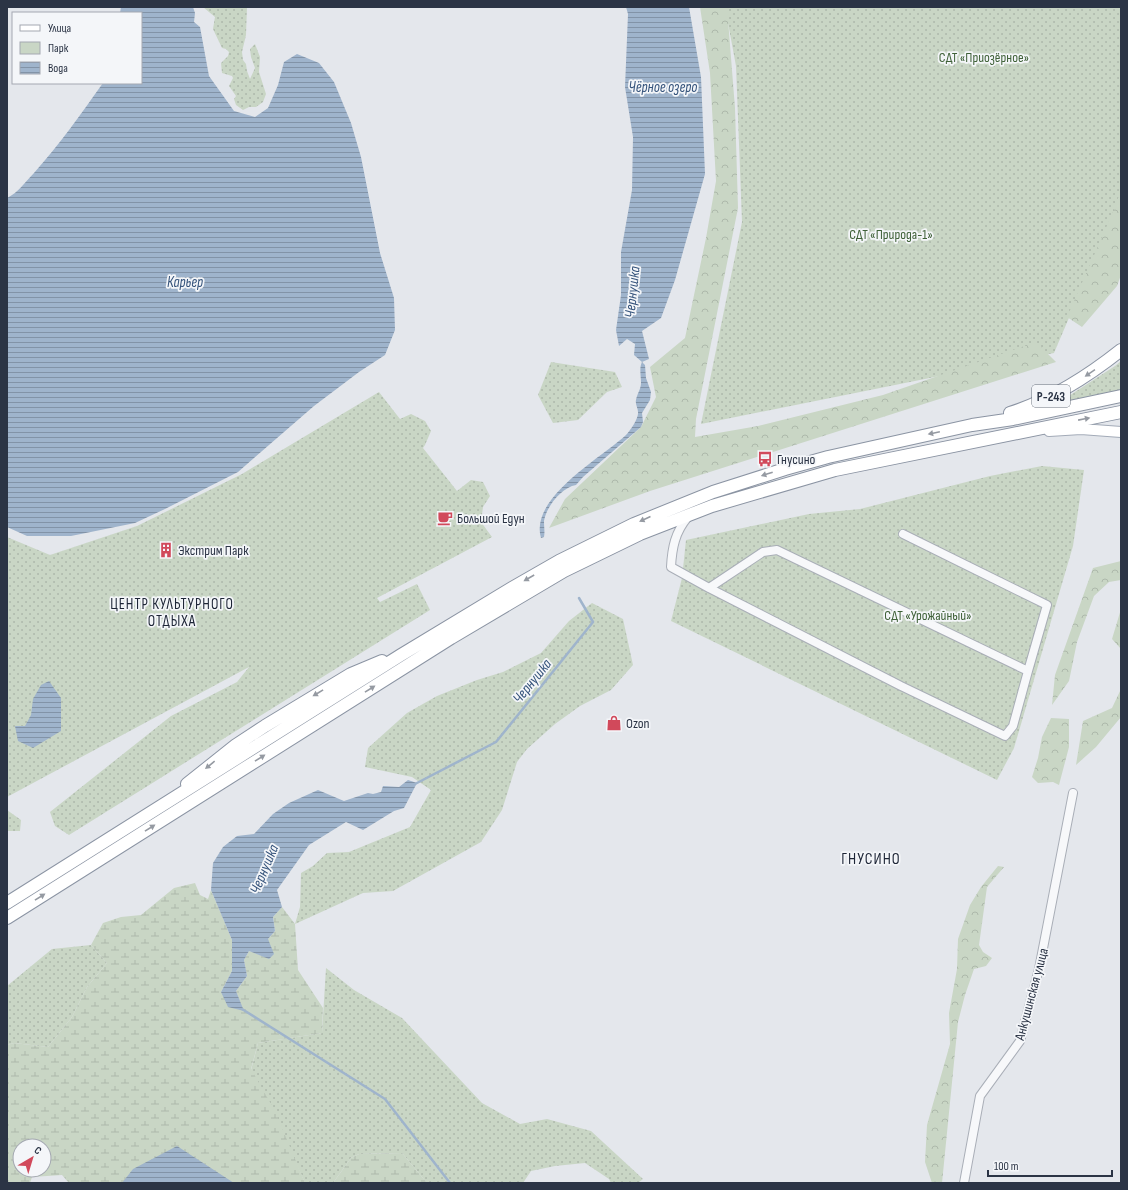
<svg xmlns="http://www.w3.org/2000/svg" width="1128" height="1190" viewBox="0 0 1128 1190" font-family="'Sofia Sans Condensed',sans-serif">
<style>
.green{fill:url(#green-dots)}
.forest{fill:url(#forest-crowns)}
.wetland{fill:url(#wetland-marsh);fill-rule:evenodd}
.water{fill:url(#water-rules)}
.lines{fill:none;stroke-linecap:round;stroke-linejoin:round}
.stream{stroke:#9fb4cc;stroke-width:2.5}
.minor-casing{stroke:#a9aeb7;stroke-width:10}
.major-casing{stroke:#a3abb8;stroke-width:12}
.highway-casing{stroke:#8b94a3;stroke-width:14}
.minor{stroke:#f7f8fa;stroke-width:8}
.major{stroke:#fff;stroke-width:10}
.highway{stroke:#fff;stroke-width:12}
.oneway{fill:#959aa2}
.labels{text-anchor:middle;stroke-width:3.5;stroke-linejoin:round;paint-order:stroke}
.shield{fill:#f4f6f9;stroke:#676e7b;stroke-width:1}
.shield-label{font-size:13px;font-weight:bold;fill:#2b3445}
.park-label{font-size:14px;fill:#3f6138;stroke:#f4f6f9}
.poi-label{font-size:14px;fill:#2b3445;stroke:#f4f6f9;text-anchor:start}
.street-label{font-size:14px;fill:#2b3445;stroke:#f4f6f9}
.water-label{font-size:15px;font-style:italic;fill:#34527a;stroke:#f4f6f9}
.neighbourhood-label{font-size:15px;letter-spacing:1px;fill:#1d2536;stroke:#f4f6f9}
.quarter-label{font-size:16px;letter-spacing:1px;fill:#1d2536;stroke:#f4f6f9}
</style>
<defs>
<pattern id="green-dots" width="8" height="8" patternUnits="userSpaceOnUse"><rect width="8" height="8" fill="#c9d6c5"/><path d="M2 2h.1M6 6h.1" fill="none" stroke="#adb8ab" stroke-width="1.8" stroke-linecap="round"/></pattern>
<pattern id="forest-crowns" width="20" height="18" patternUnits="userSpaceOnUse"><rect width="20" height="18" fill="#c9d6c5"/><path d="M2 6a3 3 0 1 1 6 0M12 15a3 3 0 1 1 6 0" fill="none" stroke="#adb8ab"/></pattern>
<pattern id="wetland-marsh" width="20" height="14" patternUnits="userSpaceOnUse"><rect width="20" height="14" fill="#c9d6c5"/><path d="M1 5h8M5 5V1M11 12h8M15 12V8" fill="none" stroke="#adb8ab"/></pattern>
<pattern id="water-rules" width="6" height="5" patternUnits="userSpaceOnUse"><rect width="6" height="5" fill="#9fb4cc"/><path d="M0 2.5h6" fill="none" stroke="#8293a7"/></pattern>
</defs>
<rect width="100%" height="100%" fill="#e4e7ec"/>
<path class="green" d="M203,7H247L246,35L242,52L243,60L246,64L247,71L250,79L255,68L251,57L250,49L255,44L260,57L259,72L266,94L263,102L256,107H249L243,110L236,105L234,99L236,96L229,86L233,78L232,76L222,73L221,63L228,56L229,52L226,49L222,48L213,29L215,17Z
M725,7H1121V196L1054,353L701,424L742,222L736,66Z
M1121,361V390L1058,403L1115,366Z
M551,362L615,372L622,387L607,392L578,420L553,423L538,395Z
M379,392L400,419L411,414L425,421L431,431L425,445L423,448L457,491L471,480L483,482L490,496L483,507L481,522L492,537L377,598L380,602L417,584L430,610L69,835L55,826L50,812L171,716L237,682L249,667L7,797V537L50,555L137,526L242,474Z
M1042,466L1084,470L1073,546L1014,748L997,780L671,621L682,578L686,540L809,514L860,509L990,476Z
M592,603L623,619L633,665L611,690L580,706L555,724L527,749L517,762L502,810L481,842L393,891L363,893L295,924L300,907L301,873L313,866L327,853L349,852L410,827L431,790L412,777L365,767L368,748L407,713L437,696L477,680L503,672L541,653L569,621Z
M7,810L21,820L20,831H7Z
M91,945L107,963L87,987L72,1017L48,1047L14,1043L7,1045V986L52,949Z
M326,968L354,990L402,1018L482,1103L520,1124L547,1119L591,1131L643,1179L638,1183H611L609,1179L585,1163L555,1166L531,1171L523,1183H427L402,1153L359,1154L351,1158L333,1183H305L291,1152L251,1070L258,1043L322,1033Z"/>
<path class="forest" d="M700,7H727L735,108L738,208L696,419L695,437L758,426L883,395L1036,342L1056,362L650,491L549,528L565,499L641,427L656,397L650,367L685,338L706,238L716,181L710,73Z
M1121,189V275L1117,286L1082,327L1067,317L1116,205Z
M1121,561V580L1109,582L1094,596L1077,642L1069,681L1052,705L1055,675L1093,568Z
M1121,609V649L1112,639Z
M1121,689V717L1096,747L1076,765L1083,721L1112,708Z
M1051,718L1069,719V747L1059,785L1053,782L1038,783L1032,777L1038,758L1042,737Z
M998,866L1004,867L987,887L979,945L983,952L992,958L986,966L974,969L965,995L958,1022L942,1183H932L925,1162L927,1125L950,1044L949,1013L957,969L958,939L970,905L981,887Z"/>
<path class="wetland" d="M195,883L200,895L208,899L211,890L232,940V971L221,992L243,1010L236,991L247,976L244,960L249,951L268,958V939L275,931L273,917L282,907L295,924L298,970L323,1008L322,1033L258,1043L251,1069L275,1111L305,1183H69L62,1175L32,1177L30,1183H7V1045L14,1043L48,1047L72,1017L87,987L107,963L91,945L103,923L121,917L141,915L174,888ZM20,1146H44V1170H20Z
M402,1153L427,1183H333L351,1158L359,1154Z"/>
<path class="water" d="M121,7H193L195,13L194,22L200,27L209,76L234,111L255,117L268,108L278,85L284,62L297,54L319,63L334,82L351,123L361,157L380,253L394,298L395,330L385,355L359,372L314,406L238,472L165,509L135,523L71,536H27L7,527V198C18,193 25,182 34,173C59,145 81,114 103,83H141V13H120Z
M626,7H689L701,77L705,174L675,280L661,318L642,331L649,359L642,362L645,365L646,378L651,392L650,400L642,413L643,422L641,427L583,477L576,485C562,487 546,507 544,521C544,527 545,532 544,537L541,538C529,498 601,458 626,435C630,431 639,418 638,412C638,408 635,404 636,400C637,394 641,389 641,383C641,376 639,368 642,362L634,355L635,344L627,339L619,346L616,330L621,295V252L632,190L633,137L625,87L628,14Z
M49,681L61,698V731L33,748L18,741L15,726H25L31,715L33,699L41,685Z
M408,780L417,783L404,808L394,811L363,830L346,822L309,845L277,890L282,907L273,917L275,931L268,939L274,954L269,959L249,951L244,960L247,976L236,991L244,1011L228,1007L221,992L232,971V940L211,890L213,863L223,847L237,836L254,834L273,814L289,803L318,790L344,801L368,793L373,794L381,792L383,786L399,787Z
M177,1146L234,1183H122L133,1169Z"/>
<g class="lines">
<path class="stream" d="M415,784L496,742L593,622L579,598
M242,1009L385,1099L450,1183"/>
<g class="minor-casing">
<path id="minor" d="M688,517C675,532 672,548 671,567L709,588L763,552L777,550L1028,671L1047,605L903,534
M709,588L901,686L1005,736L1013,726L1028,671
M964,1183L980,1096L1020,1041L1039,969L1073,793"/>
</g>
<g class="major-casing">
<path id="major" d="M1049,431L1081,429L1121,432"/>
</g>
<g class="highway-casing">
<path id="highway" d="M1010,413C1051,400 1087,377 1121,350
M187,784L236,745L265,726L351,674L382,661
M7,903L401,655L512,588L559,561L634,524L713,492L785,469L828,457L972,425L1013,419L1121,396
M7,918L451,638L564,571L640,534L712,506L835,470L1121,412"/>
</g>
<use href="#minor" class="minor"/>
<use href="#major" class="major"/>
<use href="#highway" class="highway"/>
</g>
<defs><path id="oneway-solid" d="M-6-.8H1V-3.2L6.5 0L1 3.2V.8H-6Z"/></defs>
<g class="oneway">
<use href="#oneway-solid" transform="translate(1090 373) rotate(146)"/>
<use href="#oneway-solid" transform="translate(1084 419) rotate(-11)"/>
<use href="#oneway-solid" transform="translate(934 433) rotate(168)"/>
<use href="#oneway-solid" transform="translate(767 474) rotate(162)"/>
<use href="#oneway-solid" transform="translate(645 519) rotate(156)"/>
<use href="#oneway-solid" transform="translate(529 578) rotate(150)"/>
<use href="#oneway-solid" transform="translate(370 689) rotate(-32)"/>
<use href="#oneway-solid" transform="translate(318 693) rotate(149)"/>
<use href="#oneway-solid" transform="translate(260 758) rotate(-32)"/>
<use href="#oneway-solid" transform="translate(210 765) rotate(141)"/>
<use href="#oneway-solid" transform="translate(150 828) rotate(-32)"/>
<use href="#oneway-solid" transform="translate(40 897) rotate(-32)"/>
</g>
<defs>
<g id="bus-bare" transform="scale(1.2)"><path d="M-5-6H5V4H4V6H2V4H-2V6H-4V4H-5ZM-3.5-4V0h7V-4ZM-3.5 1.2v1.5H-2V1.2ZM2 1.2v1.5H3.5V1.2Z" fill="#d1495b" stroke="#f4f6f9" stroke-width="2.5" paint-order="stroke"/></g>
<g id="cafe-bare" transform="scale(1.2)"><path d="M-5.5-4.5H6V0H3Q3 3.5 0 3.5H-2.5Q-5.5 3.5-5.5 0ZM3-3.2v2h1.7v-2ZM-6 4.5H4V6H-6Z" fill="#d1495b" stroke="#f4f6f9" stroke-width="2.5" paint-order="stroke"/></g>
<g id="building-bare" transform="scale(1.2)"><path d="M-4-6H4V6H1V3H-1V6H-4ZM-2.5-4.3h1.7v1.8h-1.7ZM.8-4.3h1.7v1.8H.8ZM-2.5-1h1.7V.8h-1.7ZM.8-1h1.7V.8H.8Z" fill="#d1495b" stroke="#f4f6f9" stroke-width="2.5" paint-order="stroke"/></g>
<g id="shop-bare" transform="scale(1.2)"><path d="M-5-2.5h2.3a2.7 3.5 0 0 1 5.4 0H5L5.5 6h-11ZM-1.5-2.5h3a1.5 2.3 0 0 0-3 0Z" fill="#d1495b" stroke="#f4f6f9" stroke-width="2.5" paint-order="stroke"/></g>
</defs>
<g fill-rule="evenodd">
<use href="#bus-bare" x="765" y="459"/>
<use href="#cafe-bare" x="445" y="518"/>
<use href="#building-bare" x="166" y="550"/>
<use href="#shop-bare" x="614" y="723"/>
</g>
<g class="labels">
<rect class="shield" x="1032" y="385" width="38" height="22" rx="3"/>
<g class="shield-label">
<text x="1051" y="401">Р-243</text>
</g>
<g class="park-label">
<text x="984" y="62">СДТ «Приозёрное»</text>
<text x="891" y="239">СДТ «Природа-1»</text>
<text x="928" y="620">СДТ «Урожайный»</text>
</g>
<g class="poi-label">
<text x="777" y="464">Гнусино</text>
<text x="457" y="523">Большой Едун</text>
<text x="178" y="555">Экстрим Парк</text>
<text x="626" y="728">Ozon</text>
</g>
<g class="street-label">
<text transform="translate(1031 994) rotate(-75)" y="5">Анкушинская улица</text>
</g>
<g class="water-label">
<text x="663" y="92">Чёрное озеро</text>
<text x="185" y="287">Карьер</text>
<text transform="translate(632 292) rotate(-84)" y="5">Чернушка</text>
<text transform="translate(532 681) rotate(-51)" y="5">Чернушка</text>
<text transform="translate(264 869) rotate(-67)" y="5">Чернушка</text>
</g>
<g class="neighbourhood-label">
<text x="172" y="609">ЦЕНТР КУЛЬТУРНОГО<tspan x="172" dy="17">ОТДЫХА</tspan></text>
</g>
<g class="quarter-label">
<text x="871" y="864">ГНУСИНО</text>
</g>
</g>
<rect width="1128" height="1190" fill="none" stroke="#2b3445" stroke-width="16"/>
<rect x="12" y="12" width="130" height="72" fill="#f4f6f9" stroke="#a4a8b1"/>
<rect x="20" y="25" width="20" height="6" fill="#ffffff" stroke="#a4a8b1"/>
<text x="48" y="32" font-size="12" fill="#2b3445">Улица</text>
<rect x="20" y="42" width="20" height="12" fill="#c9d6c5" stroke="#a4a8b1"/>
<text x="48" y="52" font-size="12" fill="#2b3445">Парк</text>
<rect x="20" y="62" width="20" height="12" fill="url(#water-rules)" stroke="#a4a8b1"/>
<text x="48" y="72" font-size="12" fill="#2b3445">Вода</text>
<g transform="translate(32 1158) rotate(38)"><circle r="19" fill="#f4f6f9" stroke="#a4a8b1"/>
<path d="M0-3L7 15L0 10L-7 15Z" fill="#d1495b"/>
<text y="-6" font-size="11" font-weight="bold" text-anchor="middle" fill="#2b3445">С</text>
</g>
<path d="M988 1170v6h124v-6" fill="none" stroke="#2b3445" stroke-width="2"/>
<text x="994" y="1170" font-size="12" fill="#2b3445" stroke="#f4f6f9" stroke-width="3" paint-order="stroke">100 m</text>
</svg>
